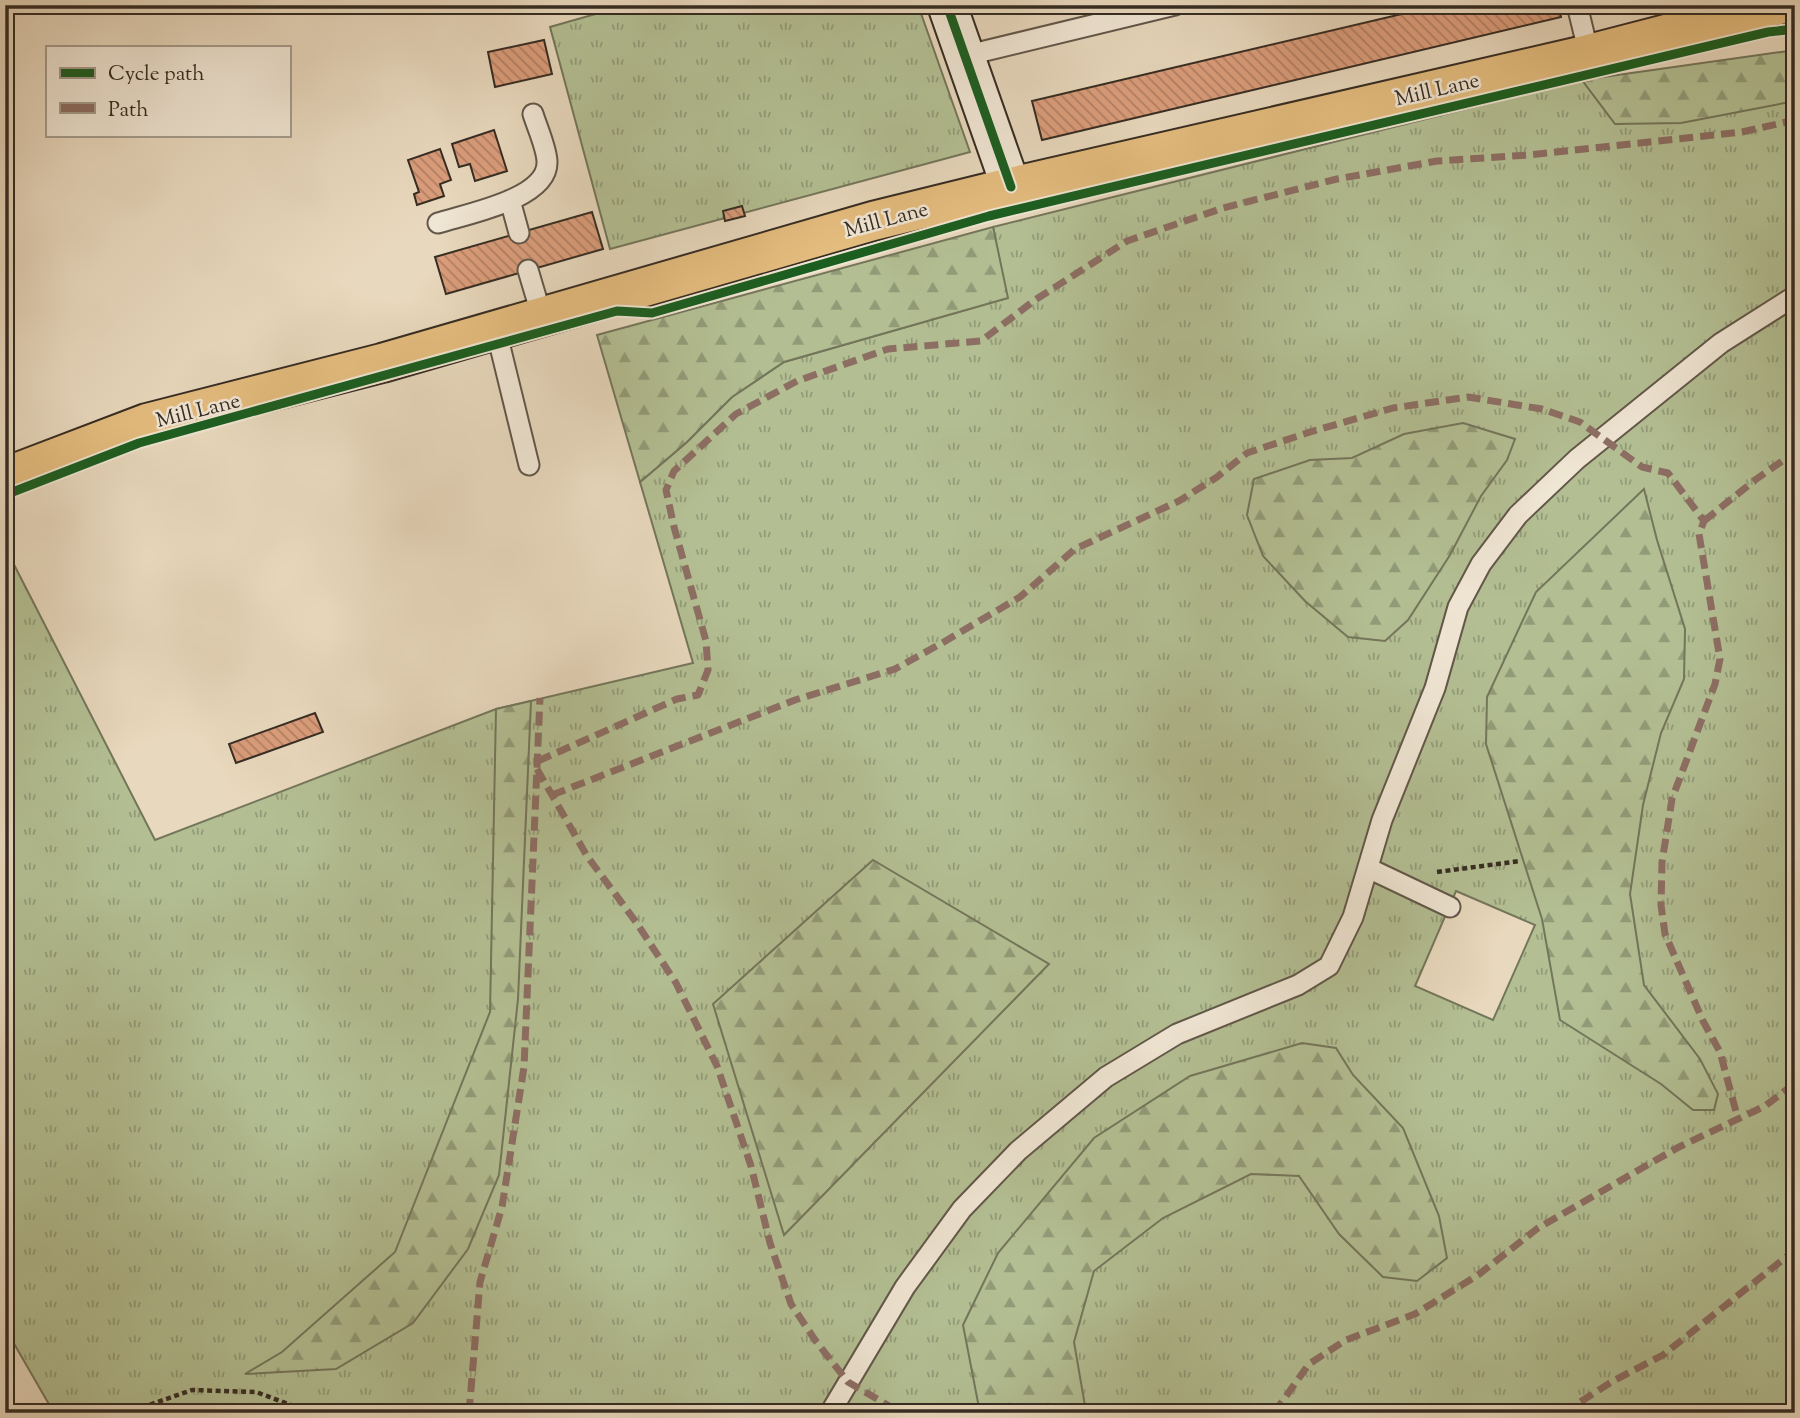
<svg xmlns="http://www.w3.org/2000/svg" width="1800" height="1418" viewBox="0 0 1800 1418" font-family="'Sorts Mill Goudy',serif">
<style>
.grass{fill:url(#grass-tufts);stroke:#74765b;stroke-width:2;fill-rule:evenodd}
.forest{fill:url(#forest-firs);stroke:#74765b;stroke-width:2}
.building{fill:url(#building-back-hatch);stroke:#352c23;stroke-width:2}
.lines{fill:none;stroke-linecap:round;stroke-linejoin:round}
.lane-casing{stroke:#62574a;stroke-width:23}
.secondary-casing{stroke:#352c23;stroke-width:42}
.primary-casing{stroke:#352c23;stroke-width:42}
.path{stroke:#352c23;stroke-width:4.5;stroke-dasharray:5 3.5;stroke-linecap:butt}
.lane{stroke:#f0e6d4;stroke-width:19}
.secondary{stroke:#f0e6d4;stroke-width:38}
.primary{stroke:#e4bc7e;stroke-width:38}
.quiet{stroke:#8d6e63;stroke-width:7;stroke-dasharray:14 7;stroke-linecap:butt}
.cycleway-casing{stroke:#f0e6d4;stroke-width:13}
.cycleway{stroke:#1b5e20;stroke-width:9}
.labels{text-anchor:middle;stroke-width:5;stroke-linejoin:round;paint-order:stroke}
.street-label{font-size:21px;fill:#352c23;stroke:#f0e6d4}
</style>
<defs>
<pattern id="grass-tufts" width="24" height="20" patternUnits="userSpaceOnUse" patternTransform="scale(1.75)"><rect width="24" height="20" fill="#b3bf93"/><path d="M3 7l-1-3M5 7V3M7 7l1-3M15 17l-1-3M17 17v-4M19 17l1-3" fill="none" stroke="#929b78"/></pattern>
<pattern id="forest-firs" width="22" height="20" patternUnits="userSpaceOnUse" patternTransform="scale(1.75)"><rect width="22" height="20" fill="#b3bf93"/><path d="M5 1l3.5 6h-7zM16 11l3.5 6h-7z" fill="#929b78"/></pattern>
<pattern id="building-back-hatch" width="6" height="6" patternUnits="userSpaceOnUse" patternTransform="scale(1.75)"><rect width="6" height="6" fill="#db9d7b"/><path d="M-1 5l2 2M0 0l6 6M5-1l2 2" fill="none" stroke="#b28064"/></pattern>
</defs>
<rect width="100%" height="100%" fill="#e8d8bd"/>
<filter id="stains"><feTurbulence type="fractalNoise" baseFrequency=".00286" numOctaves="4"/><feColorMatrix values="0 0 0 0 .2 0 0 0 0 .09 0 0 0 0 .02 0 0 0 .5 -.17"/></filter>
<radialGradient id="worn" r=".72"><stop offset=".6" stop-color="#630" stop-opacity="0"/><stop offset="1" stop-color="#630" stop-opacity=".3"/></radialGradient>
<path class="grass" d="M627,5H918L970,152L610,249L550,27Z
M1582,80L1616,124L1795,101V1413H54L5,1328V547L155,840L496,709L693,663L640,482L687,442L732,397L784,362L1007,298L993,227ZM1456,891L1535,925L1493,1020L1415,986Z"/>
<path class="forest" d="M1795,50V101L1681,123L1615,124L1582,80Z
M993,227L1008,298L784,362L732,397L687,442L640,482L597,335Z
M1463,423L1515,439L1507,460L1481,496L1450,555L1408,620L1385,641L1348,637L1305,601L1263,556L1247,515L1254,479L1310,460L1352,458L1404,434Z
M1644,489L1657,540L1685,629L1684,679L1661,733L1643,805L1630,894L1644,985L1700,1059L1718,1094L1714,1110H1693L1661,1084L1560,1020L1542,919L1486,744L1487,697L1536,592Z
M531,701L518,999L499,1175L468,1249L413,1323L336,1369L245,1374L282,1352L395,1252L490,1012L496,709Z
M873,860L1049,964L784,1235L713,1004Z
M1302,1043L1336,1048L1353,1075L1403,1128L1439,1216L1447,1258L1417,1281L1383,1277L1339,1234L1299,1176L1251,1174L1163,1218L1094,1271L1074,1342L1085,1406L1089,1413H980L963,1325L998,1253L1094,1138L1190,1076Z"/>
<path class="building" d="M1440,5H1558L1561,17L1042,140L1032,101Z
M544,40L552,74L495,87L488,52Z
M494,130L507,171L475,181L470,164L459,167L452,144Z
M440,149L451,180L440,184L444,196L417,205L414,194L419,192L408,160Z
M742,206L745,216L725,221L723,211Z
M592,212L603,249L446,294L435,257Z
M315,713L323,732L236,763L229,744Z"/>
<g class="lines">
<g class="lane-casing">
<path id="lane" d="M1577,5L1589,54
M964,56L1175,5
M510,200L519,233
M438,223C466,214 548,199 547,162C547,149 537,127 533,114
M528,270L542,317
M496,330L529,465
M1368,868L1450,907
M830,1413L905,1287L962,1209L1018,1151L1106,1077L1177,1034L1298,985L1329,966L1353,917L1382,820L1435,688L1458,607L1481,564L1518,515L1577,459L1721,343L1795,296"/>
</g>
<g class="secondary-casing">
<path id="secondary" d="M947,5L1011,187"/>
</g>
<g class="primary-casing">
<path id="primary" d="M5,477L147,423L382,363L873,221L1011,187L1589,54L1778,5"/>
</g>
<path class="path" d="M1437,872L1520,861
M126,1413L192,1390L256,1392L312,1413"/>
<use href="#lane" class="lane"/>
<use href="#secondary" class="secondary"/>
<use href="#primary" class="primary"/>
<path class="quiet" d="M1704,521L1755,480L1795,452
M538,761L677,699L698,695L708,670L706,641L674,527L666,490L674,471L736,414L797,381L888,349L981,341L1035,300L1127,241L1223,208L1337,179L1437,161L1528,155L1742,132L1795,120
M537,769L587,856L636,922L676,983L717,1066L751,1166L770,1243L791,1304L815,1340L848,1382L901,1413
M552,795L795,700L895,669L942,643L1020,597L1075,549L1179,501L1217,477L1247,453L1310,432L1393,408L1468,397L1542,409L1580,422L1642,467L1668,473L1704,521L1699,534L1720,659L1715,684L1672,799L1662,862L1661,905L1665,934L1703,1021L1720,1052L1738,1119
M469,1413L480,1282L502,1207L524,1067L540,698
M1274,1413L1309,1364L1346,1340L1415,1314L1478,1275L1538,1228L1677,1148L1765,1106L1795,1083
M1563,1413L1613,1381L1663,1355L1795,1250"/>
<g class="cycleway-casing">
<path id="cycleway" d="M947,5L1011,187
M5,495L139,443L617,311L652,313L989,216L1768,32L1795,29"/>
</g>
<use href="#cycleway" class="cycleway"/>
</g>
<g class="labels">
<g class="street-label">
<text transform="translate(1437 89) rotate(-13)" y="7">Mill Lane</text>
<text transform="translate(886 219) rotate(-15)" y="7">Mill Lane</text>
<text transform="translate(198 410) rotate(-14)" y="7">Mill Lane</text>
</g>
</g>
<rect width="1800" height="1418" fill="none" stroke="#e8d8bd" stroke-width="28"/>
<rect x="7" y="7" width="1786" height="1404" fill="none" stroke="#352c23" stroke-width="3.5"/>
<rect x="14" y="14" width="1772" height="1390" fill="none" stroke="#352c23" stroke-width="2"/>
<rect x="46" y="46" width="245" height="91" fill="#f0e6d4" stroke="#a59c8d" stroke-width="2"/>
<rect x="60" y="68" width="35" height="10" fill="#1b5e20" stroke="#a59c8d" stroke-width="2"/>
<text x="108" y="80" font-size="21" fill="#352c23">Cycle path</text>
<rect x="60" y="103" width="35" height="10" fill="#8d6e63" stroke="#a59c8d" stroke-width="2"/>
<text x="108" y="116" font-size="21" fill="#352c23">Path</text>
<rect width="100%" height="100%" filter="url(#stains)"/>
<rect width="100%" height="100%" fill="url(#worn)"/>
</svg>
